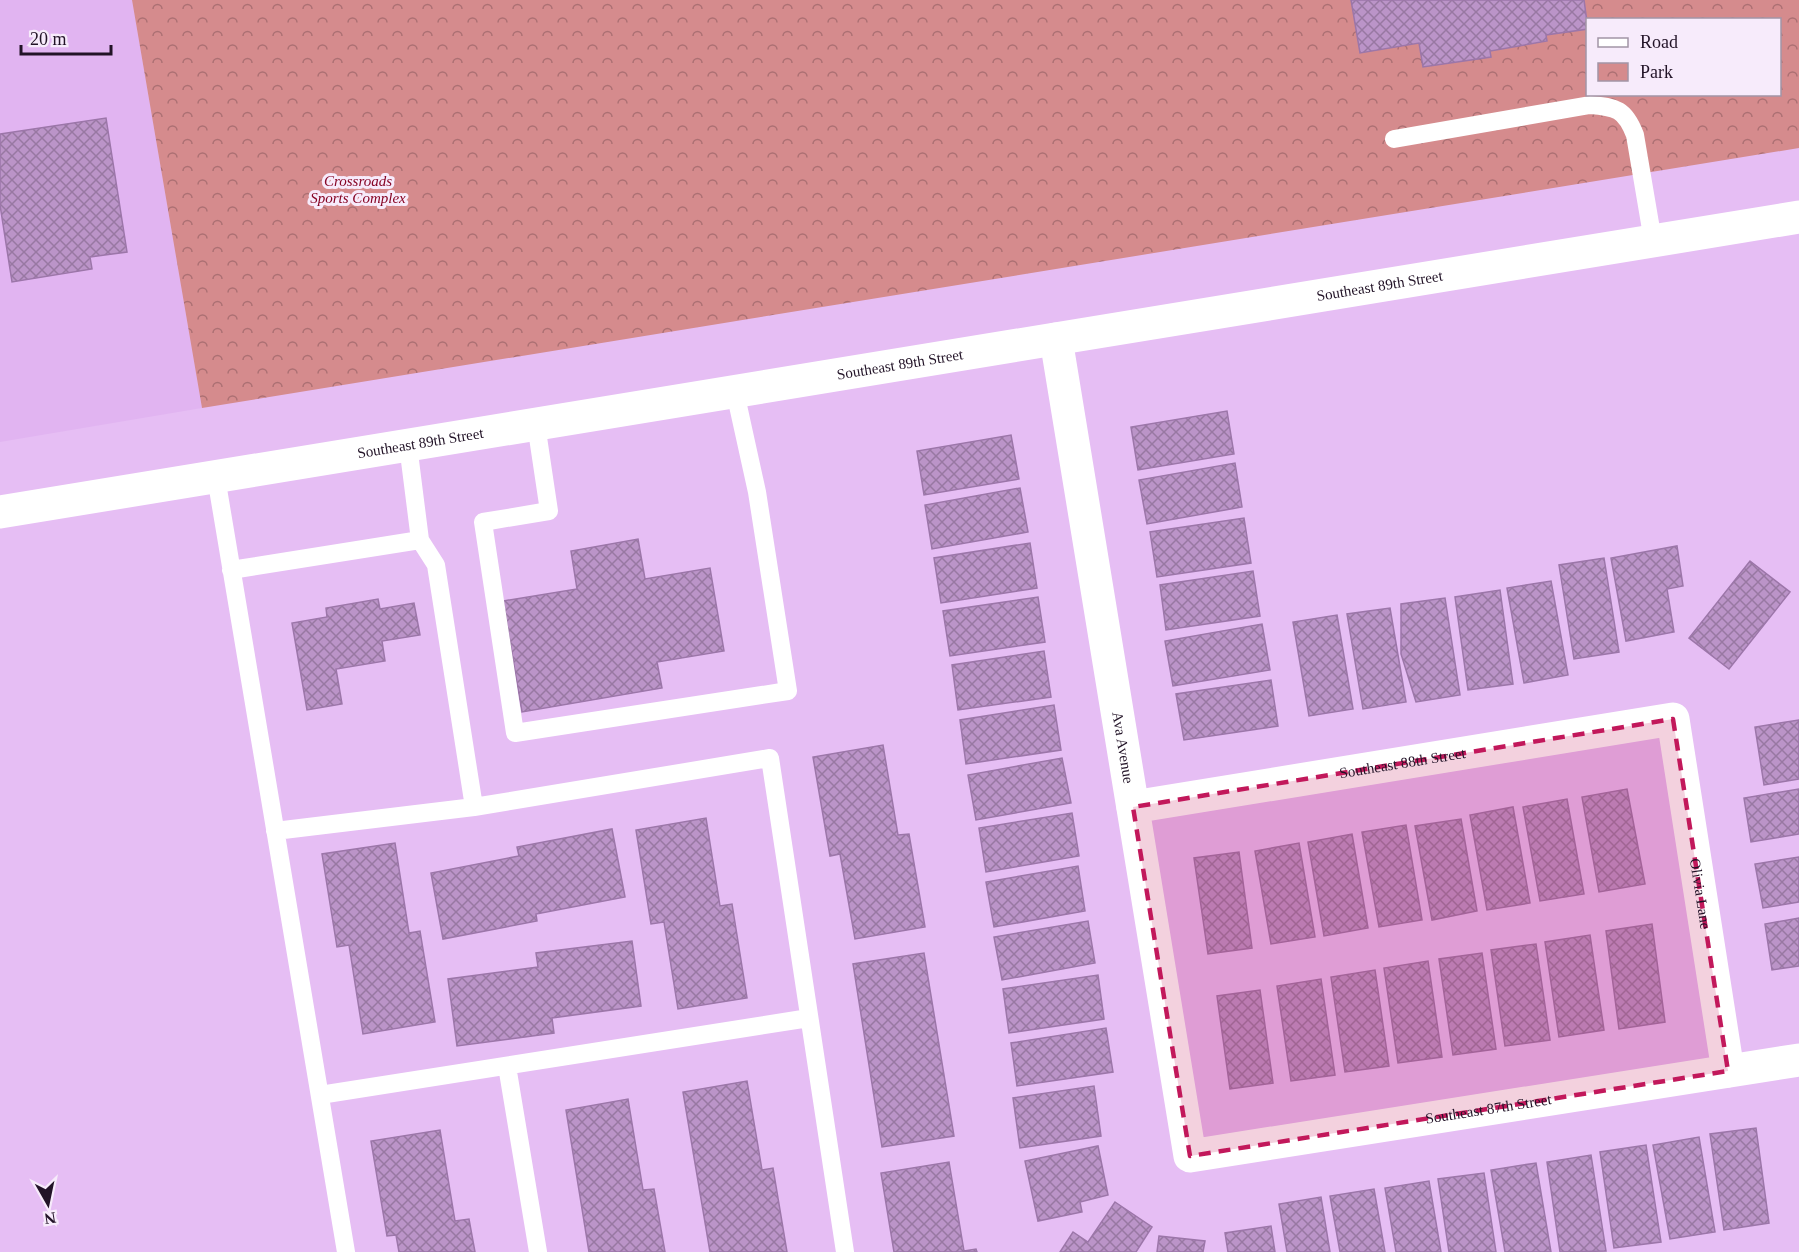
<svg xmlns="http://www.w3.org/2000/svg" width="1799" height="1252" viewBox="0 0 1799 1252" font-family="Georgia,serif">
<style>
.built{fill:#e1b4f1}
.park{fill:url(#park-crowns);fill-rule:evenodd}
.building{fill:url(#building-cross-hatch);stroke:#9c76a9;stroke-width:1.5}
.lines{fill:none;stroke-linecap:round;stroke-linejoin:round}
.lane{stroke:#fff;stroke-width:18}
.street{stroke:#fff;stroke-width:33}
.secondary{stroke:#fff;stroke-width:33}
.marked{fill:#c2185b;fill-opacity:0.2;stroke:#c2185b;stroke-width:4.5;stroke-dasharray:12 8;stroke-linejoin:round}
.labels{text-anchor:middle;stroke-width:6;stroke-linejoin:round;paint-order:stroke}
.park-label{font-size:15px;font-style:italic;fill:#860525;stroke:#f7ebfb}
.street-label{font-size:15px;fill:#221327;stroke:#f7ebfb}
</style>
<defs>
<pattern id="park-crowns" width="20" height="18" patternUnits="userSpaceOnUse" patternTransform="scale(1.5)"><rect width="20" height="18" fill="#d58b8d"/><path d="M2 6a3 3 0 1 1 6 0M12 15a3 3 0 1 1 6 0" fill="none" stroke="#ac7073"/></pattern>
<pattern id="building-cross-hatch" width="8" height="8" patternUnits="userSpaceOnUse" patternTransform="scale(1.5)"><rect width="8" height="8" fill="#bb94c8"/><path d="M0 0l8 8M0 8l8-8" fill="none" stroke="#9878a2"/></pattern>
</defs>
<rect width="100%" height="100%" fill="#e6bef4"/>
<path class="built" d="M0,0H132L202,408L0,442Z"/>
<path class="park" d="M132,0H1799V148L202,408ZM1588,20H1780V94H1588Z"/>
<path class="building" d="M1351,0H1584L1588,29L1546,35L1547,41L1490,51L1491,57L1423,67L1419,43L1360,53Z
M106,118L127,252L90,257L92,269L12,282L0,205V134Z
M1227,411L1234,454L1138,470L1131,427Z
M1011,435L1019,479L924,495L917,451Z
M1235,463L1242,507L1147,524L1139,480Z
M1020,488L1028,532L932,549L925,505Z
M1244,518L1251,563L1157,577L1150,532Z
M638,539L645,579L710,568L724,651L657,662L662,688L522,712L503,601L577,589L571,551Z
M1030,543L1037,588L941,603L934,558Z
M1677,546L1683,586L1667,589L1674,632L1626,641L1611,558Z
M1604,558L1619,652L1574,659L1559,565Z
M1750,561L1790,592L1729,669L1689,638Z
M1253,571L1260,616L1166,630L1160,585Z
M1551,581L1568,675L1524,683L1507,588Z
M1500,590L1513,684L1468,690L1455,597Z
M1038,597L1045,642L950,656L943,611Z
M1445,598L1460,695L1416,702L1401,654V604Z
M378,599L380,609L414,603L420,635L382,641L385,661L336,669L342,704L307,710L292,623L327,617L326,608Z
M1390,608L1406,702L1363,709L1347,614Z
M1337,615L1353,709L1309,716L1293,622Z
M1262,624L1270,670L1173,686L1165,641Z
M1044,651L1051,697L958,710L952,665Z
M1271,680L1278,726L1184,740L1176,694Z
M1054,705L1061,750L966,764L960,720Z
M1799,720V779L1764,785L1755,727Z
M883,745L898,835L909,834L925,927L855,939L840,854L830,856L813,757Z
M1062,758L1071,803L976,820L968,775Z
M1627,789L1645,884L1599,892L1582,797Z
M1799,789V834L1751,842L1744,798Z
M1567,799L1584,894L1540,901L1523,807Z
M1513,807L1530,903L1487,910L1470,815Z
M1072,813L1079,856L986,872L979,828Z
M706,818L720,906L732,904L747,998L678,1009L664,922L651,924L636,830Z
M1461,819L1477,911L1432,920L1415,826Z
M1406,825L1422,920L1379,927L1362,832Z
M612,829L625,897L536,914L537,921L443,939L431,873L519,856L517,847Z
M1352,834L1368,928L1324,936L1308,842Z
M395,843L409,933L420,931L435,1022L363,1034L349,945L337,947L322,854Z
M1299,843L1315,937L1271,944L1255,851Z
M1239,852L1252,948L1208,954L1194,858Z
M1799,857V902L1763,908L1755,864Z
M1078,866L1085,911L994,927L986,882Z
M1799,918V966L1772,970L1765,924Z
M1088,921L1095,963L1002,980L994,937Z
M1652,924L1665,1022L1619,1029L1606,931Z
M1590,935L1604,1030L1559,1037L1545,942Z
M632,941L641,1006L552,1018L554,1033L457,1046L448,979L538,967L536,953Z
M1536,944L1550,1040L1505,1046L1491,950Z
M924,953L954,1136L882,1147L853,964Z
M1482,953L1496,1049L1453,1055L1439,959Z
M1428,961L1442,1057L1398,1063L1384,968Z
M1375,970L1389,1066L1345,1072L1331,977Z
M1098,975L1104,1019L1009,1033L1003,989Z
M1321,979L1335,1075L1291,1081L1277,986Z
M1260,990L1273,1083L1230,1089L1217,996Z
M1106,1028L1113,1072L1017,1086L1011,1043Z
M747,1081L762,1170L773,1168L787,1252H710L683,1092Z
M1094,1086L1101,1136L1020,1148L1013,1098Z
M628,1099L643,1190L654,1189L665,1252H589L566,1110Z
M1756,1128L1769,1223L1724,1230L1710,1134Z
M440,1130L455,1221L469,1219L475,1252H399L396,1235L387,1236L371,1141Z
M1699,1137L1715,1232L1670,1239L1653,1145Z
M1646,1145L1661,1242L1614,1248L1600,1152Z
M1098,1146L1108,1195L1080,1202L1082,1212L1038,1221L1025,1161Z
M1591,1155L1606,1251L1560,1252L1547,1162Z
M949,1162L964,1251L976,1249L977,1252H894L881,1173Z
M1536,1163L1551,1252H1505L1491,1170Z
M1484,1173L1496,1252H1449L1438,1179Z
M1429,1181L1441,1252H1396L1385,1188Z
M1374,1189L1385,1252H1340L1330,1196Z
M1321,1197L1330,1252H1287L1279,1204Z
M1115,1202L1152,1227L1136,1252H1060L1073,1232L1088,1242Z
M1271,1226L1275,1252H1228L1225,1233Z
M1159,1236L1205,1241L1203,1252H1157Z"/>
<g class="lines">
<path class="lane" d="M1394,139L1590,105C1616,107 1625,109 1635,135L1653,241
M536,424L549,511L483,522L515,733L788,691L757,492L735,392
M408,445L420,540L436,565L474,807L770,758L845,1252
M216,477L346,1252
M231,570L420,540
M275,831L474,807
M507,1066L538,1252
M320,1095L809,1018"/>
<g class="street">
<path id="s1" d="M1056,339L1190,1156L1799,1060"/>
<path id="s2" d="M1133,807L1673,719L1728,1071"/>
</g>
<path class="secondary" id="s3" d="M0,512L1799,217"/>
</g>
<path class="marked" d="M1673,719L1728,1071L1190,1156L1133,807Z"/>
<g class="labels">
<g class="park-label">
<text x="358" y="186">Crossroads<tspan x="358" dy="17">Sports Complex</tspan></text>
</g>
<g class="street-label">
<text dy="5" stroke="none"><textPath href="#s3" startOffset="1398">Southeast 89th Street</textPath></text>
<text dy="5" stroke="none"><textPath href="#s3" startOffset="912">Southeast 89th Street</textPath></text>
<text dy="5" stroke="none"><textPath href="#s3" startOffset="426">Southeast 89th Street</textPath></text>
<text dy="5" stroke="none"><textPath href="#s1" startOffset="414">Ava Avenue</textPath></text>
<text dy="5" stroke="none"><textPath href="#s2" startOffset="273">Southeast 88th Street</textPath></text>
<text dy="5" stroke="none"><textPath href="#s2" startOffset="724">Olivia Lane</textPath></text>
<text dy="5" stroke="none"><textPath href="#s1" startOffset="1130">Southeast 87th Street</textPath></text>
</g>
</g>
<rect x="1586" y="18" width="195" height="78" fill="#f7ebfb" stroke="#a295a6" stroke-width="1.5"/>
<rect x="1598" y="38" width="30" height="9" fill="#ffffff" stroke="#a295a6" stroke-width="1.5"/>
<text x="1640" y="48" font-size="18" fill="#221327">Road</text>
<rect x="1598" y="63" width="30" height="18" fill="url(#park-crowns)" stroke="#a295a6" stroke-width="1.5"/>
<text x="1640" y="78" font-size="18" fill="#221327">Park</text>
<g transform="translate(48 1204) rotate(171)" stroke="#f7ebfb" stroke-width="4.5" paint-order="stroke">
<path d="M0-4.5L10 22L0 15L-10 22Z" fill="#221327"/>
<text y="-9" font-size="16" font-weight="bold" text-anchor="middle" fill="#221327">N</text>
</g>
<path d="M21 45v9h90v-9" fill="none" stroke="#221327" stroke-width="3"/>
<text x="30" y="45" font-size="18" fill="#221327" stroke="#f7ebfb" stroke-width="4.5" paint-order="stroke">20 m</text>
</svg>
